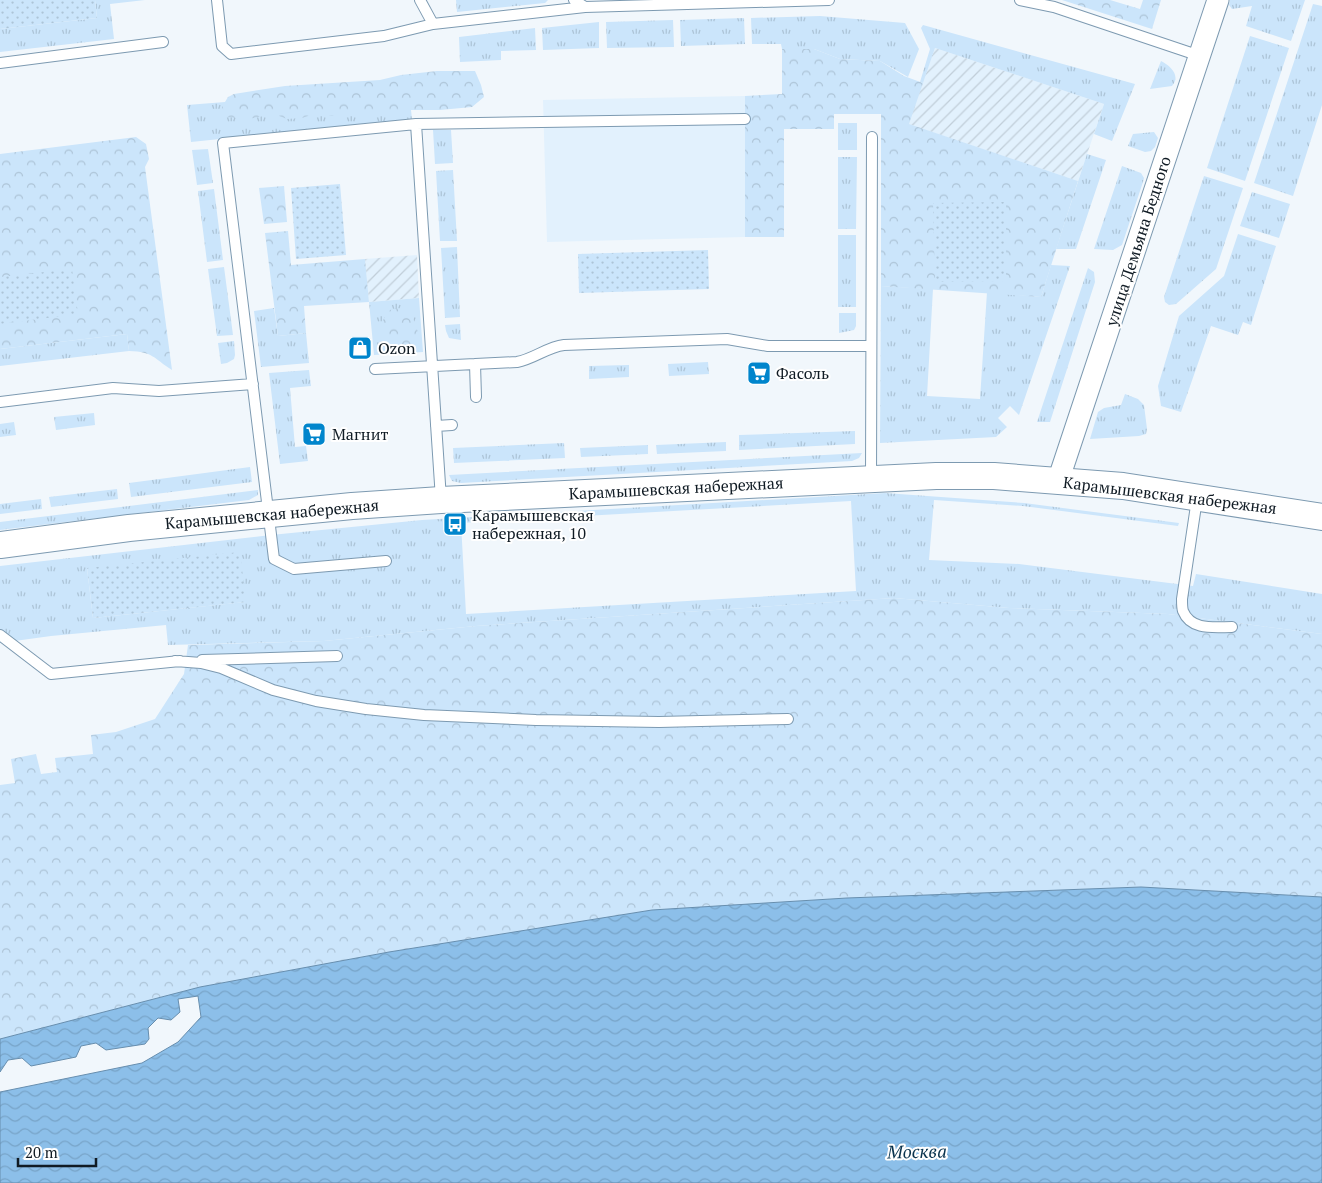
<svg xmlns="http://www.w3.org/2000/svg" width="1322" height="1183" viewBox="0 0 1322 1183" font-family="'PT Serif',serif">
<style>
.built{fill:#e2f1fd}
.industrial{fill:url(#industrial-furrows)}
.grass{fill:url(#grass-tufts);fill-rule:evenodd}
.forest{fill:url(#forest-crowns)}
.park{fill:url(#park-dots)}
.water{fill:url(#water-waves);stroke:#678eae}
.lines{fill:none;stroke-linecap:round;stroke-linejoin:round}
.service-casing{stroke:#7d9ab1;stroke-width:12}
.minor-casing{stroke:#7d9ab1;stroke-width:23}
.tertiary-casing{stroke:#7d9ab1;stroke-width:28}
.service{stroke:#fff;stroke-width:10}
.minor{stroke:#fff;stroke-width:21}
.tertiary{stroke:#fff;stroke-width:26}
.labels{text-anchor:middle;stroke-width:4;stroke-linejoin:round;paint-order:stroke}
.street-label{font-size:16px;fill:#101b24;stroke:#fff}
.poi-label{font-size:16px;fill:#101b24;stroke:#fff;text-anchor:start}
.water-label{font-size:18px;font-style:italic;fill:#09334e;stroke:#fff}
</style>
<defs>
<pattern id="industrial-furrows" width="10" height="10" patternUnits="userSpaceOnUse" patternTransform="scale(1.25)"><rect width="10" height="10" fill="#e2f1fd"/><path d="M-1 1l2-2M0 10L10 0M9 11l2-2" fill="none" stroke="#c1ced9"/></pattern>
<pattern id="grass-tufts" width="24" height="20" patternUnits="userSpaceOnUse" patternTransform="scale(1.25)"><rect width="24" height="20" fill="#cbe5fb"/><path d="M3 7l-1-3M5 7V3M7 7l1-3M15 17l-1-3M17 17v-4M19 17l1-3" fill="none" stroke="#adc4d7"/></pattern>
<pattern id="forest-crowns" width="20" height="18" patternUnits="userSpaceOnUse" patternTransform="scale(1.25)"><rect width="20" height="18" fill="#cbe5fb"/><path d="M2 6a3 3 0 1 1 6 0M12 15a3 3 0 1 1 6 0" fill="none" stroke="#adc4d7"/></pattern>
<pattern id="park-dots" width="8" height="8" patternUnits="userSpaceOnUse" patternTransform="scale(1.25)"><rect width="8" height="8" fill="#cbe5fb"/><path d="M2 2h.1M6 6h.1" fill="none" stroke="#adc4d7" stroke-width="1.8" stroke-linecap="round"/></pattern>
<pattern id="water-waves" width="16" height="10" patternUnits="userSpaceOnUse" patternTransform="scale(1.25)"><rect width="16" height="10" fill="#8cbfe9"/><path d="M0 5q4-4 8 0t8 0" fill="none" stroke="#78a4c8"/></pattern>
</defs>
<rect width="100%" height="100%" fill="#f1f7fc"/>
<path class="built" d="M745,96V237L547,242L543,100Z"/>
<path class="industrial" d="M935,48L1104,104L1078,181L908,124Z
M417,255L419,298L369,302L365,259Z"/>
<path class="grass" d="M95,0H145L110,4L114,39L0,52V29L97,18Z
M456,0H548L545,3L457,12Z
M1230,0H1305L1291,41L1246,26L1252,6L1232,9L1229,5Z
M1313,4L1322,6V105L1293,196L1254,183Z
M820,16L905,23L919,49L908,77L880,61L840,59L814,49H782L781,44H752L751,18Z
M744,18L745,44L681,46L680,20Z
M673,20L674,47L607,48L606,22Z
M599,22V48L543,50L542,28Z
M923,25L1135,84L1112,141L1094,134L1104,104L935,48L923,83L920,82L930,49L921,28Z
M535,28L536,50L501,51V60L460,62L459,37Z
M1250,36L1289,48L1245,181L1207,168Z
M1161,61C1171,66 1181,76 1172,86L1150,89Z
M225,102L411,110L412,119L191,142L187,105Z
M838,123H857V150H838Z
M433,130H451L453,163L435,164Z
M1154,132L1158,138L1155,147L1151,151L1145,152L1128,146L1133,134Z
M208,149L213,183L197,185L192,150Z
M1087,154L1106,160L1076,249H1056Z
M838,157H857L856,229H838Z
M1122,166L1141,173L1144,178L1143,182L1122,245L1113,250L1094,249Z
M453,170L457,241H440L436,171Z
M1204,176L1243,188L1216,269L1176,304L1169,305L1165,302L1164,297Z
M214,189L223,260L207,262L198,191Z
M1252,192L1290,204L1279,238L1240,226Z
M1238,234L1276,246L1251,325L1243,322L1238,335L1211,326L1181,412L1161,406L1158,386L1179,316L1224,276Z
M838,235H856V307H838Z
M457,247L460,317L445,318L441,248Z
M1051,265L1070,266L1019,415L1010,406L998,418L1007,427L996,437L880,443L881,286L933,289L927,396L980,399L987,292L1041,297Z
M224,267L233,335L217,336L208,269Z
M1088,268L1094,272L1095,282L1050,422H1037Z
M419,298L423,352L374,355L369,302Z
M274,308L278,336L306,333L309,363L261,367L254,311Z
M839,313H856V326L854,330L839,333Z
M460,324L461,340L449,338L446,331L445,325Z
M127,334L129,351L0,366V349Z
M234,341L235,355L234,359L227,363L221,364L218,343Z
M708,362L709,374L669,376L668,364Z
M629,365V377L589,379V366Z
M309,370L311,386L290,388L295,447L306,446L308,461L280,464L269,373Z
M1125,394L1138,399L1144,405L1147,429L1146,434L1139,436L1090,439L1098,412L1104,408L1121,405Z
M94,413L95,425L56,430L54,417Z
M14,422L16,435L0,437V424Z
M855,431V444L739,450V435Z
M726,442V451L657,454L656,445Z
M564,443L565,458L454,463L453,448Z
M648,445V454L581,457L580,448Z
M862,453L859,458L852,461L461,483L452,481L449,475Z
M250,467L252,482L131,497L129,483Z
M117,489L118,499L51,507L49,497Z
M258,490V495L249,500L0,530V522Z
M885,493L1024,503L1179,523L1178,526L1023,506L934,500L929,560L1019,564L1193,586L1196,574L1322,594V634L1168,614L1009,608L894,598L476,626L324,641L168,645L166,625L51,636L0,643V566L271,535L422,520ZM851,501L856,591L466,614L461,523ZM87,568H88L245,602L93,618Z
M41,499L42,509L0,514V504Z"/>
<path class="forest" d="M1062,0H1110L1140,9L1143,0H1161L1152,29Z
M782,49H814L840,59L880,61L904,76L923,83L909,124L1078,181L1041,297L881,286V114H834V129H784V237H745V96L782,94Z
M437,71H475L481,85L484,97L472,107L440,110H411L400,112L383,109L337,116L314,114L302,118L287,119L274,114L248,119L226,117L222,107L228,97L234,94L285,86L380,80L401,75Z
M136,137L146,144L149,159L145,167L172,370C153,358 154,352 129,351L127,334L0,349V154Z
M284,186L287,222L264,224L259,188Z
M288,231L291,265L365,259L369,302L304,306L306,333L278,336L265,233Z
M396,308L405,309L412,315L419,335L413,353L387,354C384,343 378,320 389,311C391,309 394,309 396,308Z
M894,598L1009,608L1168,614L1322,634V897L1141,887L847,898L652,910L389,952L200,987L0,1039V785L15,783L11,759L36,754L41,774L57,772L55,758L93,754L91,735L116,732L155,719L184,674L188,645L324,641L476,626Z"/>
<path class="park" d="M0,0H95L97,18L0,29Z
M340,184L346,255L296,259L291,188Z
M1006,202V281L935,282L933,203Z
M708,250L709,289L579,293L578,254Z
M72,269L78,314L0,324V277Z
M240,552L246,602L93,618L87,568Z"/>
<path class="water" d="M1141,887L1322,897V1183H0V1092L142,1063L178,1042L201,1017L198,996L178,999L180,1012L171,1020L158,1018L148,1028L149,1039L145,1044L106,1050L96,1043L81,1046L76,1057L31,1066L22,1058L8,1060L0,1072V1039L200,987L389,952L652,910L847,898Z"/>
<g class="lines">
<g class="service-casing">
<path id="service" d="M217,0L222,46L231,54L384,36L433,24L585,7
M420,0L433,24
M574,0L585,7L829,0
M1020,0L1054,7L1200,56
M0,63L163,42
M416,124L745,119
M475,364L476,397
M375,369L517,362C534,359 547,347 564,345L727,339L768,346H871
M0,402L113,388L159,391L253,384
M436,426L452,425
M871,478L872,137
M1197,499L1182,599C1182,603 1182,608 1183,611C1191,631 1215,627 1232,627
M386,561L294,569L274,559L223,143L416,124L441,499
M0,635L51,674L180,661
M202,660L337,656
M175,661L201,663L221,668L273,690L316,701L366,709L424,715L536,720L659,722L788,719"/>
</g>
<g class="minor-casing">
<path id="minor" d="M1058,481L1218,0"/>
</g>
<g class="tertiary-casing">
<path id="tertiary" d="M0,545L129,528L352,506L441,500L936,476H994L1123,486L1322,517"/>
</g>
<use href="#service" class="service"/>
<use href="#minor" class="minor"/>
<use href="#tertiary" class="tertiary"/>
</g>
<defs>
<g id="shop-square" transform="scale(1.25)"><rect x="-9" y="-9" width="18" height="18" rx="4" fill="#0085cc" stroke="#fff"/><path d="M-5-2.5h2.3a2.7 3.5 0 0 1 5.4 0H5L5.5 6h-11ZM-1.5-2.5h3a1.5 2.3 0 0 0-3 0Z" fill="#fff"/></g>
<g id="supermarket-square" transform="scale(1.25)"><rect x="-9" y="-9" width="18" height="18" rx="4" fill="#0085cc" stroke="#fff"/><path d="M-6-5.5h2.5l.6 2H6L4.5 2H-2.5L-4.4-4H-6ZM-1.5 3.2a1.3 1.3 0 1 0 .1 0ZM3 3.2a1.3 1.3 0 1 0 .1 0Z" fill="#fff"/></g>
<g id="bus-square" transform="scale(1.25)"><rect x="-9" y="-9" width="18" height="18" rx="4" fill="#0085cc" stroke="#fff"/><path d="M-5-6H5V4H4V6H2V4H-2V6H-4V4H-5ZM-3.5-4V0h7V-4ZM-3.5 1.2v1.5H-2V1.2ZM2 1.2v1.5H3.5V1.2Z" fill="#fff"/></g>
</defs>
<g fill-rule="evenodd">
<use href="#shop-square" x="360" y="348"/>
<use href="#supermarket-square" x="759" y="373"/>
<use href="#supermarket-square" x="314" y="434"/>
<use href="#bus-square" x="455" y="524"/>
</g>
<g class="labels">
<g class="street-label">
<text transform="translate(1138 241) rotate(-72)" y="6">улица Демьяна Бедного</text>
<text transform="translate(676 488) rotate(-3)" y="6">Карамышевская набережная</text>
<text transform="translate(1170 495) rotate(7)" y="6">Карамышевская набережная</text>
<text transform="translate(272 514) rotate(-5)" y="6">Карамышевская набережная</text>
</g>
<g class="poi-label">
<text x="378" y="354">Ozon</text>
<text x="776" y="379">Фасоль</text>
<text x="332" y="440">Магнит</text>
<text x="472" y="521">Карамышевская<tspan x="472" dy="18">набережная, 10</tspan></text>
</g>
<g class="water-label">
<text transform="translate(917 1152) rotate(-1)" y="6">Москва</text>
</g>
</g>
<path d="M18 1158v8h78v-8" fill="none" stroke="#101b24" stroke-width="2.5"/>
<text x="25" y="1158" font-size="15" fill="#101b24" stroke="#ffffff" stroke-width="4" paint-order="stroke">20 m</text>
</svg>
